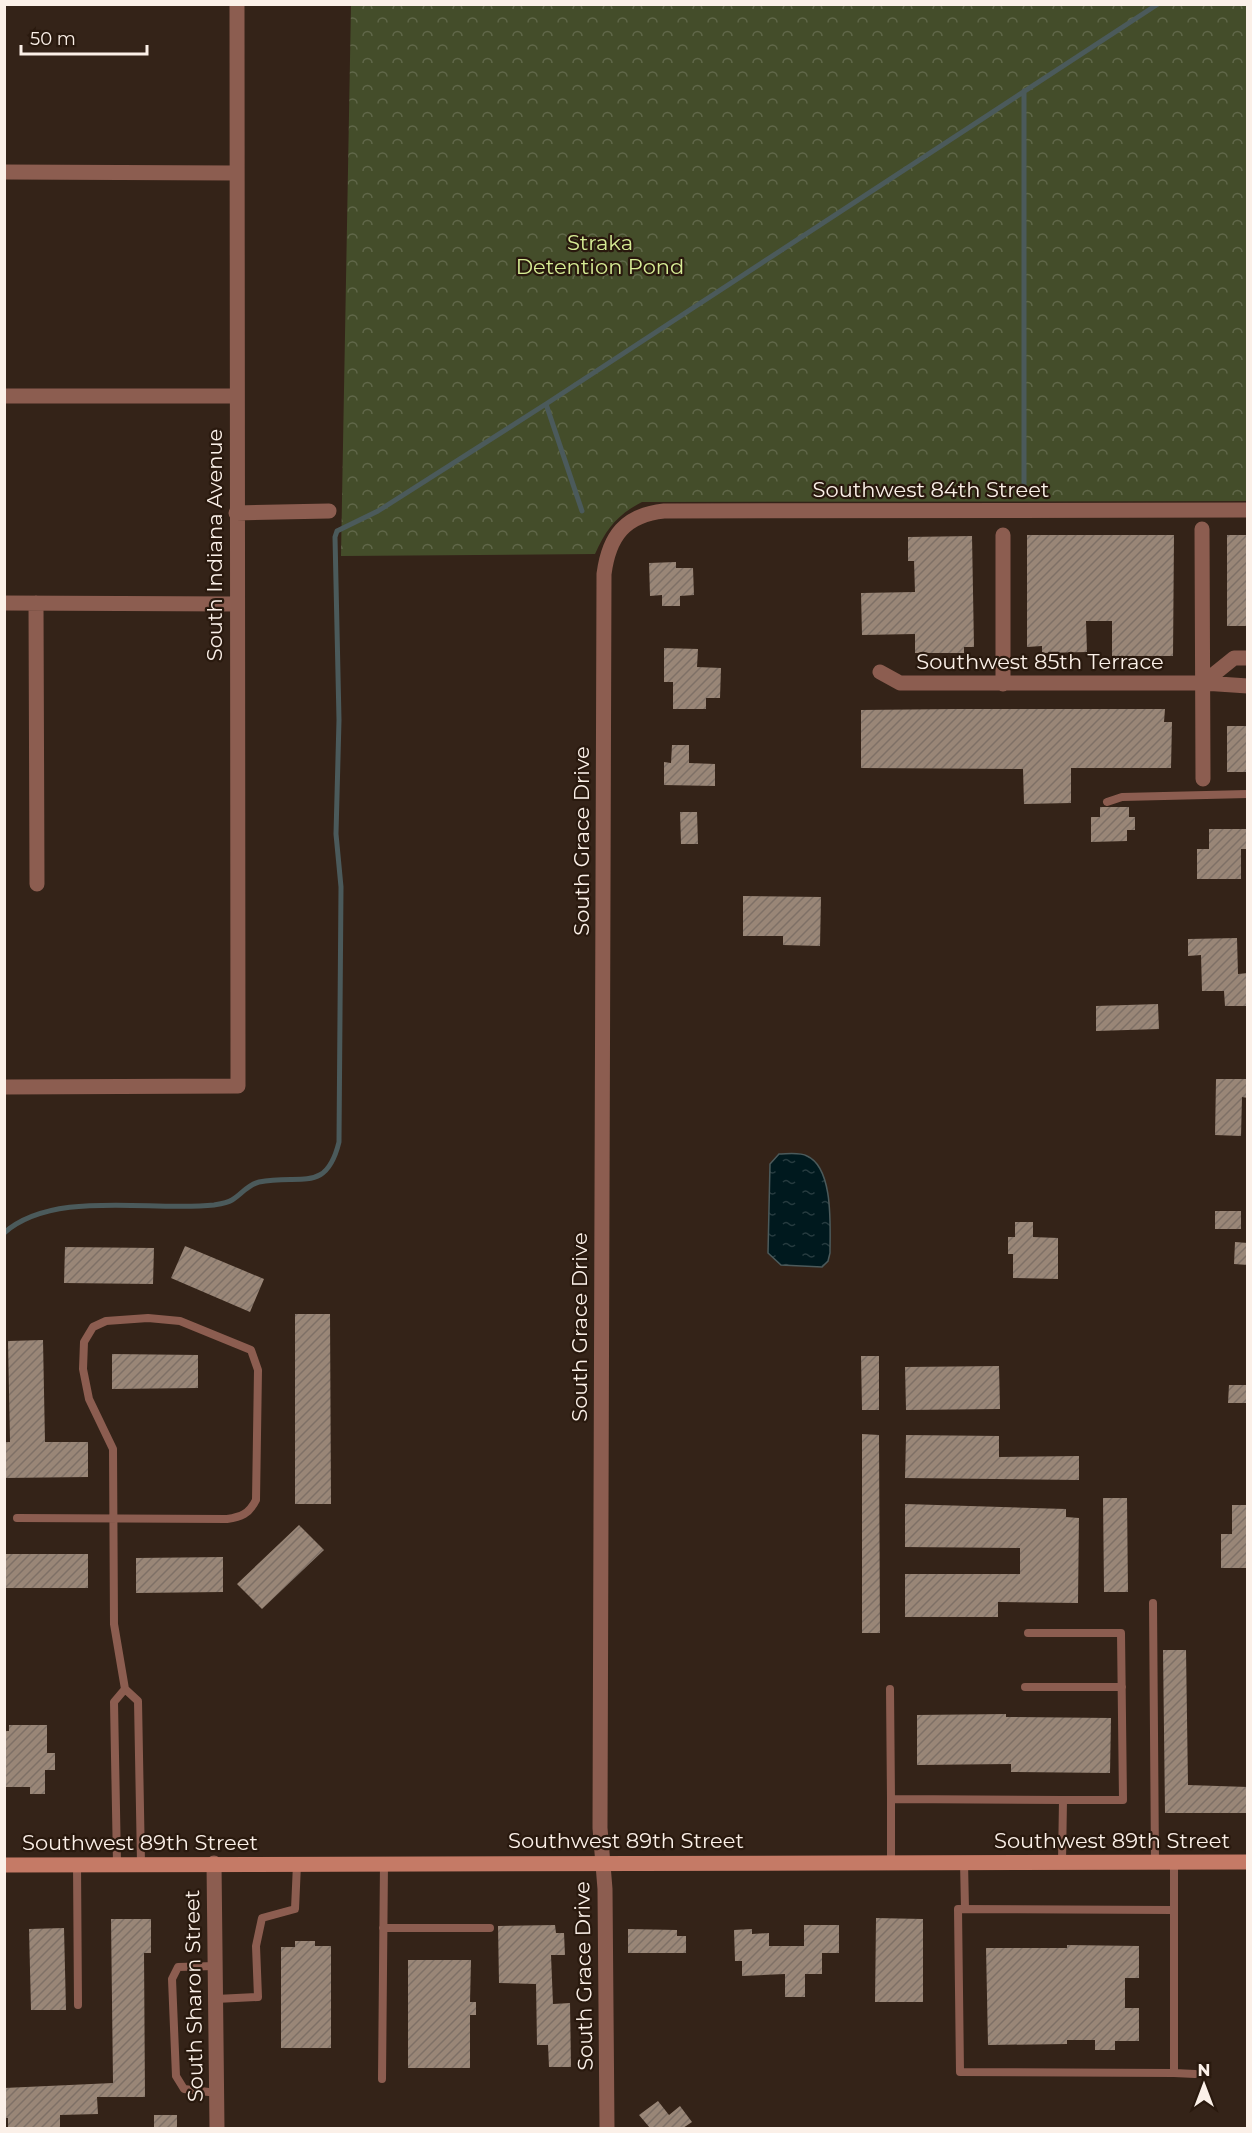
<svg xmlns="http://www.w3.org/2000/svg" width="1252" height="2133" viewBox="0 0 1252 2133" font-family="Montserrat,sans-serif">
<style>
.park{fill:url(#park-crowns)}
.water{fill:url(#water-ripples);stroke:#4b5a5b;stroke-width:1.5}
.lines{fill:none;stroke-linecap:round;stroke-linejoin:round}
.stream{stroke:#4b5a5b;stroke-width:5}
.building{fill:url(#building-hatch)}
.service{stroke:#8c5d50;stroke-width:8}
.minor{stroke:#8c5d50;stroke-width:15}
.secondary{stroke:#c57a66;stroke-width:15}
.labels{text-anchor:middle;stroke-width:4.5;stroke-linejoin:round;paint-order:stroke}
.park-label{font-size:21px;fill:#d7ed95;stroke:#29190e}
.street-label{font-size:21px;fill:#fbf0e8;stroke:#29190e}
</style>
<defs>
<pattern id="park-crowns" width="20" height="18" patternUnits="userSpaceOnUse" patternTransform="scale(1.5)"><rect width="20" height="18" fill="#444d2a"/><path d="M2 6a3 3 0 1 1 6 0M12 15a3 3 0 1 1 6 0" fill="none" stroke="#606749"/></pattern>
<pattern id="water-ripples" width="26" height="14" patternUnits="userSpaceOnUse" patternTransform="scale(1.5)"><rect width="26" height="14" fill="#00191e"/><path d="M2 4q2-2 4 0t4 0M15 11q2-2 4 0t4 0" fill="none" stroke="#263b3f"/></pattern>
<pattern id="building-hatch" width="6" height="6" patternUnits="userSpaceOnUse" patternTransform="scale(1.5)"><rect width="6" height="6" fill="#998677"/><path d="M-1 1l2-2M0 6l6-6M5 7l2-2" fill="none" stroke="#7e7066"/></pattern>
</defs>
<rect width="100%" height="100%" fill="#342318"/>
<path class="park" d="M351,5H1247V501L642,502C618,514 606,529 595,554L341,556Z"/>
<path class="water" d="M779,1154C787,1154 800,1152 807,1156C834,1168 830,1227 830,1253L828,1261L822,1267L781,1265L768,1253L770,1164Z"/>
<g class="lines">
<path class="stream" d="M1024,91V493
M546,404L582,511
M4,1233C54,1189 151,1212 214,1205C220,1204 227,1203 232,1200C242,1194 247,1185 259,1182C300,1173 326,1195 339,1142L341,887L336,834L339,720L335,537L337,531L378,511L546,404L1158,4"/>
</g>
<path class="building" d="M1027,535H1174L1173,656H1112V621H1086L1087,652L1042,653V646L1027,647Z
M1227,535H1248V626H1227Z
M972,536L974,647H964V653H915V634L862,635L861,593L915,592L914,561H908V537Z
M676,562V568H693L694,595L680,596V606H662V595L650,596L649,563Z
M664,648L698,649L697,667L721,668L720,698H706V709H673V682H664Z
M954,709H1165L1164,722H1172L1171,768H1071V803L1024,804L1023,769L861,768V710Z
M1227,726H1248V772H1227Z
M672,745H689V763L715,764V786L664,785V762L671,763Z
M1100,807H1129V817H1135V830H1127V841L1091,842V817H1100Z
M680,812H697L698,844H681Z
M1209,829H1248V849H1241V879H1197V849H1209Z
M743,896L821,897L820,946L783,945V936H743Z
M1237,938L1238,974L1248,973V1006H1225L1224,991H1202L1201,955L1188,956V939Z
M1158,1004L1159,1029L1096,1031V1006Z
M1216,1079H1248V1098L1242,1097L1241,1136L1215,1135Z
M1215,1211H1241V1229H1215Z
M1015,1222H1033V1237L1058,1238V1279L1013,1278V1254H1008V1237H1015Z
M1235,1242L1248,1243V1265L1234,1264Z
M185,1246L264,1279L250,1312L171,1278Z
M65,1247L154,1248L153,1284L64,1283Z
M295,1314H330L331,1504H295Z
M43,1340L45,1442H88V1477L4,1478V1442H10L8,1341Z
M112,1354L198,1355V1388L112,1389Z
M861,1356H879V1410H862Z
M999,1366L1000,1409L906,1410L905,1367Z
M1229,1385H1248V1403H1228Z
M862,1434L879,1435L880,1633H862Z
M906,1435L999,1436V1457L1079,1456V1480L905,1478Z
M1103,1498H1127L1128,1592H1104Z
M905,1504L1066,1509V1517L1079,1518L1078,1603L998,1602V1617H905V1574H1020V1548L905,1547Z
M1232,1505H1248L1246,1568H1221V1534H1232Z
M299,1525L324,1550L262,1609L237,1584Z
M4,1554H88V1588H4Z
M223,1557V1592L136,1593V1558Z
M1163,1650H1186L1188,1785L1248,1787V1813H1165Z
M1006,1714V1717L1111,1718L1110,1773L1011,1772V1764L917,1765V1715Z
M9,1725H47V1753H55V1770H45V1794H30V1787H4V1731H9Z
M876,1918L923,1919V2002H875Z
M111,1919H151V1953H144L145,2097H97L98,2114L60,2115V2128H8V2118H4V2088L113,2083Z
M555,1925L556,1933H564L565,1955H551L553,2004L570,2003L571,2067H549L548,2045H537L536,1984L499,1983L498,1926Z
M804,1925H839V1953H822V1974H805V1997H785V1974L742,1976V1961H735L734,1930L752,1929V1934L769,1933V1946H804Z
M64,1928L66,2010H31L29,1929Z
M628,1929L677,1930V1936H686V1953H628Z
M295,1941H315V1946H331V2048H281V1947H295Z
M1067,1945L1139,1946V1978H1125V2008H1139V2041H1115V2050H1095V2040H1067V2044L988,2045L986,1948H1067Z
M408,1960H471L470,2002H476V2015H470V2068H408Z
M658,2101L669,2115L680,2106L692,2122L683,2128H650L639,2115Z
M154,2115H177V2128H154Z"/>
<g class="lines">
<path class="service" d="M1107,802L1122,797L1248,794
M17,1518L227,1519C241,1517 249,1514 256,1500L258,1370L251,1350L180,1321L148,1318L106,1321L93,1327L84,1342L83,1369L89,1399L113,1449L114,1624L125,1689
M1153,1603L1155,1862
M1028,1633H1121L1123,1800H1063L1062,1862
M1025,1687H1122
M890,1689L891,1799
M891,1862V1799L1063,1800
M964,1862L965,1909
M117,1863L114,1702L125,1689L138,1701L141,1863
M77,1864L78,2005
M1173,1910L958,1909L960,2072L1174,2073V1862
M383,1928H490
M215,1966L178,1967L172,1979L176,2076L184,2089L217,2093
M216,1999L258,1997L256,1946L262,1918L295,1909L297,1864
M1174,2073L1195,2074
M382,2079L384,1863"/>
<path class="minor" d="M4,172L237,173
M4,396H236
M236,513L329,511
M1202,529L1203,779
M4,603L236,604
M36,603L37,884
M880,672L900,683H1203L1248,686
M1203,683L1234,658H1248
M1003,684V535
M4,1087L238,1086L237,4
M214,1863L217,2128
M607,2128L605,1889L600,1828L604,574C609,536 625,515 664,511L1248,510"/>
<path class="secondary" d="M4,1865L1248,1862"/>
</g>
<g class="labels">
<g class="park-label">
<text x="600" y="250">Straka<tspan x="600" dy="24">Detention Pond</tspan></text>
</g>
<g class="street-label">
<text x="931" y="497">Southwest 84th Street</text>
<text transform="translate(215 545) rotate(-90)" y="7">South Indiana Avenue</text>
<text x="1040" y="669">Southwest 85th Terrace</text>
<text transform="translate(582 841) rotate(-90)" y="7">South Grace Drive</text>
<text transform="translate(580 1327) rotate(-90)" y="7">South Grace Drive</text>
<text x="626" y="1848">Southwest 89th Street</text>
<text x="1112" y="1848">Southwest 89th Street</text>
<text x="140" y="1850">Southwest 89th Street</text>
<text transform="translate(584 1976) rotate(-91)" y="7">South Grace Drive</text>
<text transform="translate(194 1996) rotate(-91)" y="7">South Sharon Street</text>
</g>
</g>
<rect width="1252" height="2133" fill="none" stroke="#fbf0e8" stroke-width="12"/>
<g transform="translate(1204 2085)" stroke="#29190e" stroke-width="4.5" paint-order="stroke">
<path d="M0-4.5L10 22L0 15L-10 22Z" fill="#fbf0e8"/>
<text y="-9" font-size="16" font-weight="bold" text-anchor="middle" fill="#fbf0e8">N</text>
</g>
<path d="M21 45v9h126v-9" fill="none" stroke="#fbf0e8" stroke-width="3"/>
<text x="30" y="45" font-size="18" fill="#fbf0e8" stroke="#29190e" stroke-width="4.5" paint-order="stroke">50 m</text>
</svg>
